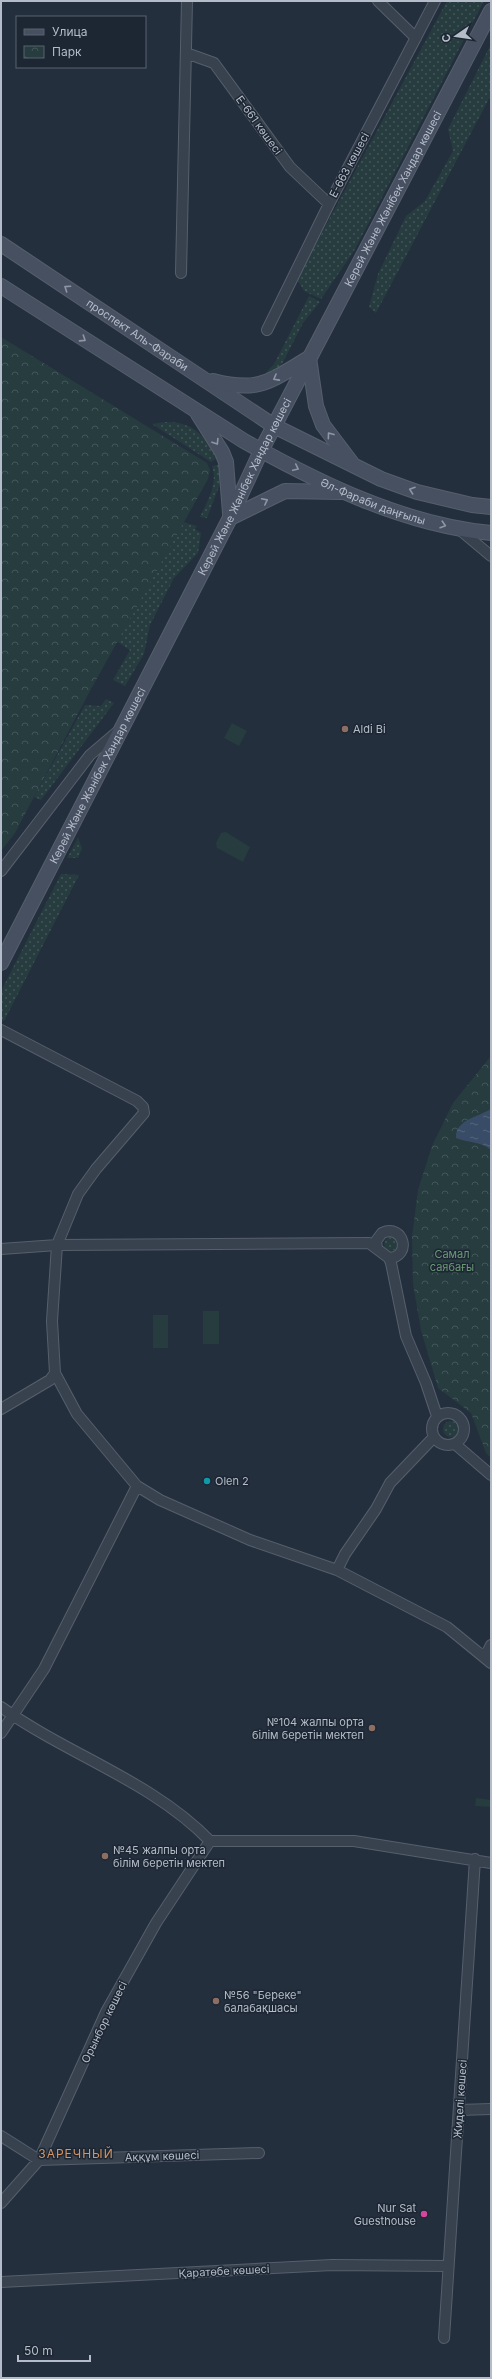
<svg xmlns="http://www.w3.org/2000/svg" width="492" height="2379" viewBox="0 0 492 2379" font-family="Inter,sans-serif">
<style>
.grass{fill:url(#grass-dots)}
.park{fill:url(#park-crowns)}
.pitch{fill:#263c3f}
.water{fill:url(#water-ripples)}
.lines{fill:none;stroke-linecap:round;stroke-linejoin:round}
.minor-casing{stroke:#565f6c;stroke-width:12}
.secondary-casing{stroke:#565f6c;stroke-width:16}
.minor{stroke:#38414e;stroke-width:10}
.secondary{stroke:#465061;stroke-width:14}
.oneway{stroke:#8e96a5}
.education-dot{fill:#8d6e63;stroke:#1d2633;stroke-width:1.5}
.culture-dot{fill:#0f9aa8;stroke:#1d2633;stroke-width:1.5}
.hotel-dot{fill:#d1479c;stroke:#1d2633;stroke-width:1.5}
.labels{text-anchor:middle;stroke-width:3;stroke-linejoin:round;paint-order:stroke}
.street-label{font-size:11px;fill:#b4bcc9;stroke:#1d2633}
.poi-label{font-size:11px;fill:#b4bcc9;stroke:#1d2633;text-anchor:start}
.park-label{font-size:11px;fill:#6b9a76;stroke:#1d2633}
.neighbourhood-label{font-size:12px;letter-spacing:1px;fill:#d59563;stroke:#1d2633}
</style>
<defs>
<pattern id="grass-dots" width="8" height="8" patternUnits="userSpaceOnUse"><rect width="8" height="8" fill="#263c3f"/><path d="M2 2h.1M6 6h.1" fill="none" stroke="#435659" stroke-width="1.8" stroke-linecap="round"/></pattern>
<pattern id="park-crowns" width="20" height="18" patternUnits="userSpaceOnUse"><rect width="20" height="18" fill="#263c3f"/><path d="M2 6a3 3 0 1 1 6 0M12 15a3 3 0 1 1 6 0" fill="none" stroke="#435659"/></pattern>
<pattern id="water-ripples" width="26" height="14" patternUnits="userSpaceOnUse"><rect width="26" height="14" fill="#394c67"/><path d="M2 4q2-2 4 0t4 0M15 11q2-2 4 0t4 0" fill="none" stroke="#53647b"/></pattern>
</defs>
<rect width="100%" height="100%" fill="#242f3e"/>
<path class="grass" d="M447,1H484L354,251L321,299L304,291L297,279Z
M491,44V95L376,313L369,307L378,274L406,216L425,201L453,151L448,129Z
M309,296L320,302L303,323L281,366L268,379L265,374L274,364Z
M165,422C195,422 202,435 219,457L211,462L152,424Z
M221,464L220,484L207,518L200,517C208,500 218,484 212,466Z
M183,522L197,526L195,529L201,533L198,553L174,578L150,625L144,654L125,686L113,680L130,650L116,641Z
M106,699L114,703L41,800L34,797L85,705L101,706Z
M78,838L82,848L78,858H67Z
M61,874L79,875L4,1021H1V991Z
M384 1244a7 7 0 1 1 14 0a7 7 0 1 1-14 0Z
M443 1429a8 8 0 1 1 16 0a8 8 0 1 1-16 0Z"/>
<path class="park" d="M1,337L207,463L210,470L208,479L91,689L15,833L1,851Z
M491,1056V1458L486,1453L471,1413L438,1388L421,1330L413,1284L412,1237L418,1190L432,1146L453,1103Z"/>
<path class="pitch" d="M232,723L247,731L239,746L224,738Z
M226,832L250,847L243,862L217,848L216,843L221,833Z
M203,1311H219V1344H203Z
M153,1315H168V1348H153Z
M476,1798L491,1800V1807L475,1806Z"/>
<path class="water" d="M491,1109V1150C480,1141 468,1143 456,1138C455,1120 478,1117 491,1109Z"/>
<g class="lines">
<g class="minor-casing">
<path id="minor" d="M378,1L416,38
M186,53L214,63L290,167L329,204
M181,273L187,1
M267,330L329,204L435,1
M460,530L491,556
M1,871L90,755L117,732
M1,1030L137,1101L143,1107L144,1113L96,1169L78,1194L57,1245L369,1243L389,1258L391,1263L406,1336L426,1383L437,1416
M377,1248L376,1241L382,1233C404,1223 412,1257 389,1258
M1,1249L57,1245L52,1321L55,1373L77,1414L137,1486L160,1500L250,1540L337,1570L447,1627L491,1663
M1,1409L50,1380L55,1373
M432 1429a16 16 0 1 1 32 0a16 16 0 1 1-32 0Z
M455,1444L491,1475
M337,1570L345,1554L376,1509L390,1483L434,1437
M481,1654L487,1653L491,1645
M1,1707C68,1755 152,1781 210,1841
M1,1733L44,1669L137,1486
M210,1841H354L491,1863
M459,2110L491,2109
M1,2136L39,2160L259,2153
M1,2203L39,2160L106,2012L156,1923L210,1841
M1,2282L332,2265L447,2266
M444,2338L475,1859"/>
</g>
<g class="secondary-casing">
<g id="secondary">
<path id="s1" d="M1,244L274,426L381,479L417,492L472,505L491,507"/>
<path id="s2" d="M1,286L244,441C319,483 404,525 491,533"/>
<path d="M213,381C259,393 270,381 309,358L316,406L323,425L351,462"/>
<path d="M198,414L222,452L226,462L230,513"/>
<path d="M230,518L285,491L341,492"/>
<path id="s3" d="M1,963L230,518L261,451L491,11"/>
</g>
</g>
<use href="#minor" class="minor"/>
<use href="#secondary" class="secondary"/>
</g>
<defs><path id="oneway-chevron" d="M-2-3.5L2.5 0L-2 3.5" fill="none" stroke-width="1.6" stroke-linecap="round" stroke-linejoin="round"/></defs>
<g class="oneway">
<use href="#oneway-chevron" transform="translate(67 288) rotate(-146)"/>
<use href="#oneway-chevron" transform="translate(83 339) rotate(33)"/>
<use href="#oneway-chevron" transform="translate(276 378) rotate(151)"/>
<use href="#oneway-chevron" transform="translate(330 435) rotate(-126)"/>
<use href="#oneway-chevron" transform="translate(216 442) rotate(58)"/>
<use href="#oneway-chevron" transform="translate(296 468) rotate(25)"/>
<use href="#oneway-chevron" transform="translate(412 490) rotate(-161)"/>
<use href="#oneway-chevron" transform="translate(265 501) rotate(-27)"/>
<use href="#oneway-chevron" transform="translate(443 525) rotate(17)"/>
</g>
<g class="education-dot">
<circle cx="345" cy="729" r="4"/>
<circle cx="372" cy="1728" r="4"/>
<circle cx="105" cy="1856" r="4"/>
<circle cx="216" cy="2001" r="4"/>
</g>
<circle class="culture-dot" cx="207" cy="1481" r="4"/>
<circle class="hotel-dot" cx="424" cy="2214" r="4"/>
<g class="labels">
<g class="street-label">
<text transform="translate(259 125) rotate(54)" y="4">Е-661 көшесі</text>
<text transform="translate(349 165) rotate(-62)" y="4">Е-663 көшесі</text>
<text dy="4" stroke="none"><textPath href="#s3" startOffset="859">Керей Және Жәнібек Хандар көшесі</textPath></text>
<text dy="4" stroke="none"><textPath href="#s1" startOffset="164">проспект Аль-Фараби</textPath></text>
<text dy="4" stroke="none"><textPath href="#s3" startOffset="535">Керей Және Жәнібек Хандар көшесі</textPath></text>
<text dy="4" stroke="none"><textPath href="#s2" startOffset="431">Әл-Фараби даңғылы</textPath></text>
<text dy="4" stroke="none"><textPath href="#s3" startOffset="211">Керей Және Жәнібек Хандар көшесі</textPath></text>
<text transform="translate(104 2022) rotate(-64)" y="4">Орынбор көшесі</text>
<text transform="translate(460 2099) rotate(-86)" y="4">Жиделі көшесі</text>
<text transform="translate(162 2156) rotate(-2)" y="4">Аққұм көшесі</text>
<text transform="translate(224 2271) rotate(-3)" y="4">Қаратөбе көшесі</text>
</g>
<g class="poi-label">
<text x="353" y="733">Aldi Bi</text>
<text x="215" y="1485">Olen 2</text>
<text x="364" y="1726" text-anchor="end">№104 жалпы орта<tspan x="364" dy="13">білім беретін мектеп</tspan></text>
<text x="113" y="1854">№45 жалпы орта<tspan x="113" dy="13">білім беретін мектеп</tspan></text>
<text x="224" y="1999">№56 "Береке"<tspan x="224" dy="13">балабақшасы</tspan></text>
<text x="416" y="2212" text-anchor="end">Nur Sat<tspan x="416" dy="13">Guesthouse</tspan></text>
</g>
<g class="park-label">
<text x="452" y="1258">Самал<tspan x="452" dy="13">саябағы</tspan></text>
</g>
<g class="neighbourhood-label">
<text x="76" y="2158">ЗАРЕЧНЫЙ</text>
</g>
</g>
<rect width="492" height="2379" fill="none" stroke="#b4bcc9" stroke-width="4"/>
<rect x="16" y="16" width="130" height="52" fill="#1d2633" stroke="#59626f"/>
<rect x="24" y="29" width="20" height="6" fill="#465061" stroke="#59626f"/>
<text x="52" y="36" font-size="12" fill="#b4bcc9">Улица</text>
<rect x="24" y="46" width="20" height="12" fill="url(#park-crowns)" stroke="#59626f"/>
<text x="52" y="56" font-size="12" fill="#b4bcc9">Парк</text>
<g transform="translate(456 36) rotate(257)" stroke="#1d2633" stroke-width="3" paint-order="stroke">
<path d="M0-3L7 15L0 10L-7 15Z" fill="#b4bcc9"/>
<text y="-6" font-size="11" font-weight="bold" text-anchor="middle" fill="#b4bcc9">С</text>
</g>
<path d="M18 2355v6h72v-6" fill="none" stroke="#b4bcc9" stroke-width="2"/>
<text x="24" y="2355" font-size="12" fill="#b4bcc9" stroke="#1d2633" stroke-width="3" paint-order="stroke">50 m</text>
</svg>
